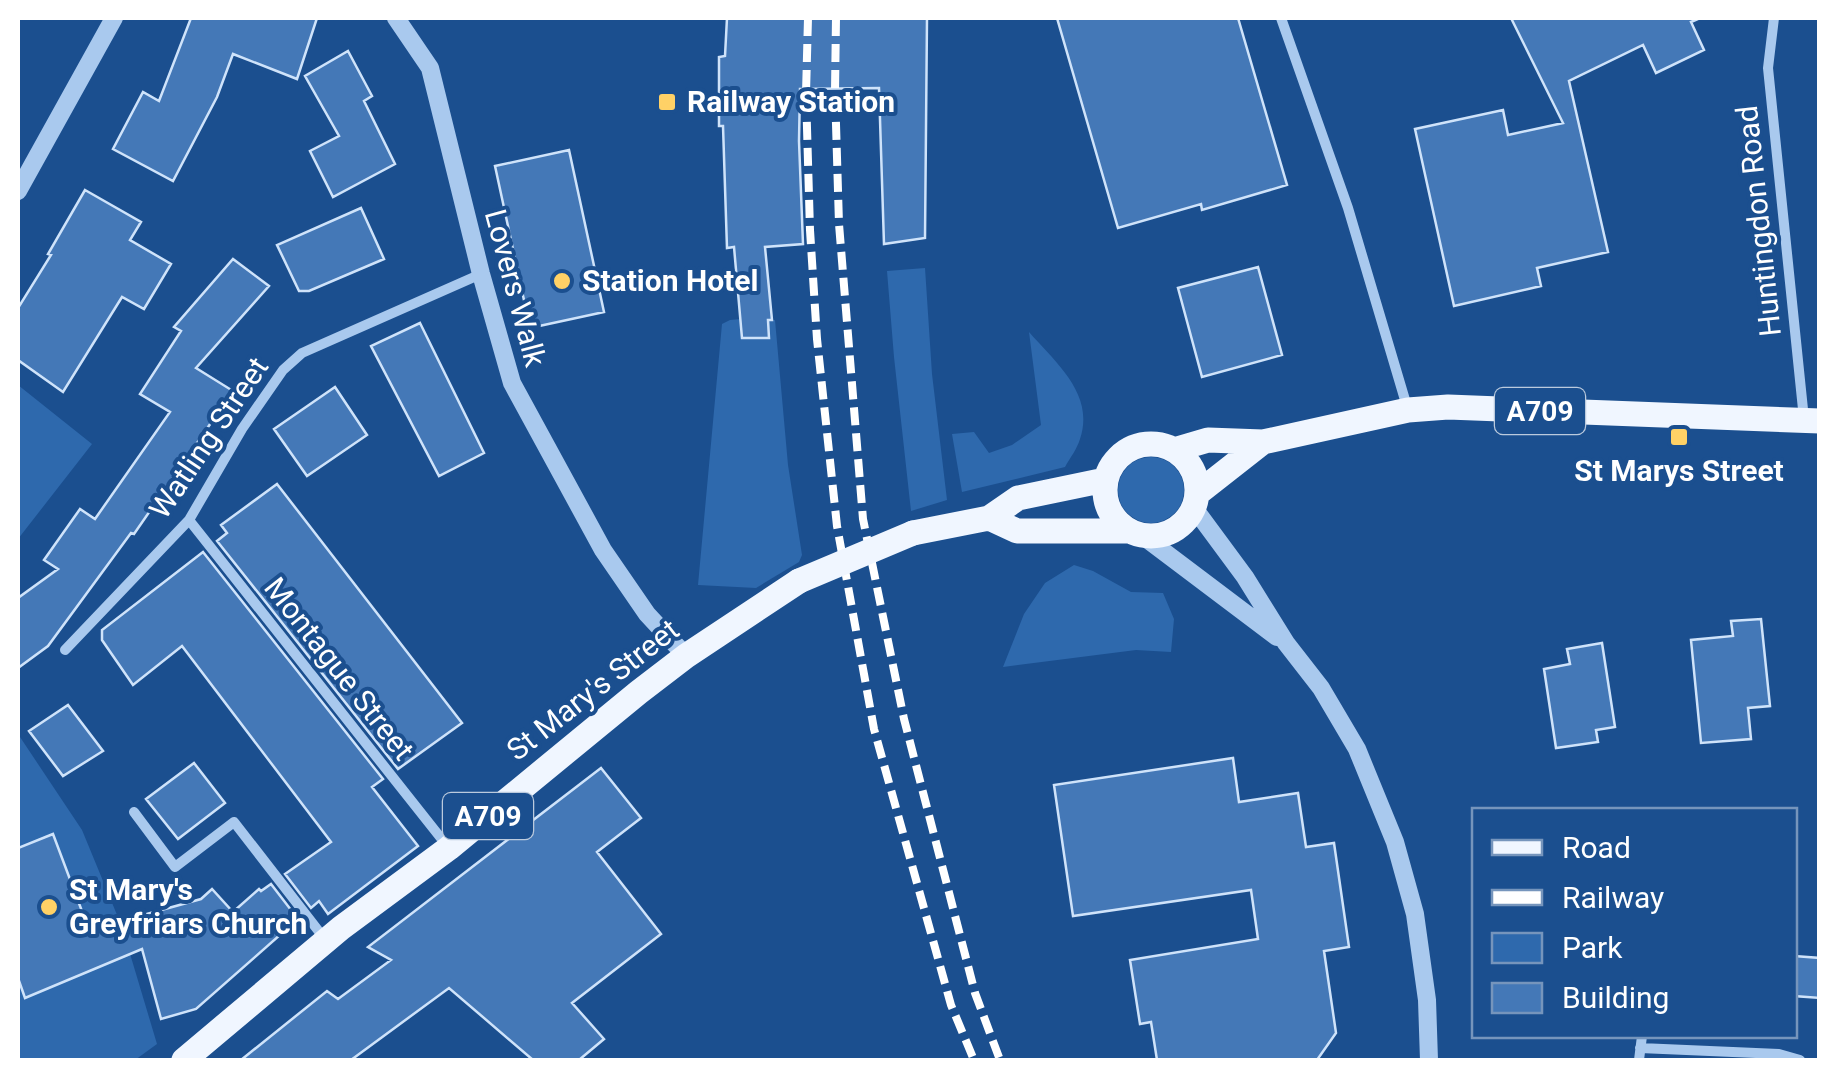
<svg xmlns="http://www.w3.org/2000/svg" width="1837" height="1078" viewBox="0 0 1837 1078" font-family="Roboto,sans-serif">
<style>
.green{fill:#2e69ad}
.building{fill:#4478b7;stroke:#cfe3fa;stroke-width:2.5}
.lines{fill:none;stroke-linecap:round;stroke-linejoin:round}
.minor{stroke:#a9c9ee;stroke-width:10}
.tertiary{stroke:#a9c9ee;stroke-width:18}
.primary{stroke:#f0f6ff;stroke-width:25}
.rail{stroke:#fff;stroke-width:8;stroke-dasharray:18 8;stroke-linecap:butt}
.primary-bridge{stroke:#f0f6ff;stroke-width:25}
.poi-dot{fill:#ffd166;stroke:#1b4f8f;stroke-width:4}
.labels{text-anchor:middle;stroke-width:8;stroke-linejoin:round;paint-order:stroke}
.shield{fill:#1b4f8f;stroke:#bbcadd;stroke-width:2.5}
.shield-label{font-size:28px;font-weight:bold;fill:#fff}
.poi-label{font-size:30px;font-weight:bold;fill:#fff;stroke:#1b4f8f;text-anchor:start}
.street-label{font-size:30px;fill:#fff;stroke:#1b4f8f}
</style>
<rect width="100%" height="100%" fill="#1b4f8f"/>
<path class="green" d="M925,268L932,374L947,500L911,511L894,357L887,271Z
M741,319L742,338H768V321L775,320L788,465L802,555L799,562L756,588L698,585L722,324L730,320Z
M1029,332C1056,363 1095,394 1080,439C1077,449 1070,458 1065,467L962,492L952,434L974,432L989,453L1012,445L1041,425Z
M18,385L92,444L18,539Z
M1118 490a33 33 0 1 1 66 0a33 33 0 1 1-66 0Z
M1074,565L1093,571L1131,592L1163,593L1174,619L1171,652L1136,650L1003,667L1024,614L1045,583Z
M18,734L82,830L122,927L157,1044L135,1060H18Z"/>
<path class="building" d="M191,18H317L297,79L233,54L217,97L173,181L113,149L143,92L159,101Z
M727,18H927L925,238L884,244L879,88L800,89L799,141L803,244L765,247L772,320H768L769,338H742L734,247L727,248L723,126H719V57L725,56Z
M1057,18H1238L1287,185L1202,210L1201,204L1118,228Z
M1511,18H1700L1691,22L1704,50L1656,73L1643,45L1569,81L1608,252L1537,268L1541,286L1454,306L1415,129L1503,110L1508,135L1563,123Z
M348,51L372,96L364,101L395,164L333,197L310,151L339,136L305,76Z
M569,150L604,312L530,328L495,166Z
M85,190L141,222L130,240L171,264L144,309L122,297L63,392L18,360V308L51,255L48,254Z
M361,208L384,259L309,291H299L277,245Z
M233,259L269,286L196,368L233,391L134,534L131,533L48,646L18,668V598L58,569L44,560L80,509L95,519L170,412L140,394L181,331L174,327Z
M1258,267L1282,355L1202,377L1178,288Z
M420,323L484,453L439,476L371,346Z
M335,387L367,435L307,476L274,429Z
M277,484L462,723L398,769L217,541L227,533L221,525Z
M203,552L383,779L372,787L418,846L328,914L319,901L311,908L285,874L331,842L182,646L133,685L102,640V630Z
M1761,619L1770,706L1748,708L1751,739L1701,743L1691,640L1733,636L1731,621Z
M1602,643L1615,727L1596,730L1598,742L1556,748L1544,669L1570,664L1567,649Z
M68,705L103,751L63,776L29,731Z
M1233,758L1239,802L1298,793L1306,847L1334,843L1349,947L1324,951L1336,1033L1317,1060H1157L1151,1022L1140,1024L1130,960L1258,939L1251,890L1073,916L1054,785Z
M194,763L225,803L178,839L146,799Z
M601,768L641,818L597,852L661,934L572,1003L604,1039L579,1060H533L449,988L351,1060H241L327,991L338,999L391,960L368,947Z
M53,834L89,930L201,899L212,889L233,912L259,889L261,891L271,884L298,919L196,1009L161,1019L142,949L25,998L18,978V848Z
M1794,956L1820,958V998L1794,996Z"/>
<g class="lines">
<path class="minor" d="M1281,18L1348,208L1408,410
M1774,18L1768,68L1804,419
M189,520L448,847
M65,650L189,520L242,429L283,370L302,353L481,274
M134,812L175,867L234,822L324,938
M1640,1048L1779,1054L1800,1060
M1639,1060L1642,1036"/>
<path class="tertiary" d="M396,18L430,68L481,274L512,383L603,550L647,614L686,656
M18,191L114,18
M1194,508L1245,577L1286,643L1321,688L1357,749L1395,842L1415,914L1427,1000L1429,1060
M1143,536L1277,637"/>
<path class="primary" d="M1105 490a46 46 0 1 1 92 0a46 46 0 1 1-92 0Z
M1174,450L1208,440L1263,442L1408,410L1448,407L1820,421
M1198,493L1263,442
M989,518L1017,531H1128
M913,533L989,518L1018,498L1105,480
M184,1060L341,928L449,848L639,692L686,656L799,581"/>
<path class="rail" d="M808,18L806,94L810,230L817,339L837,526L874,729L951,1005L974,1060
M836,18L835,91L839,224L863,519L904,719L975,993L1000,1060"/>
<path class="primary-bridge" d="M799,581L913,533"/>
</g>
<g class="poi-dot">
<rect x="657" y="92" width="20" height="20" rx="5"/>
<circle cx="562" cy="281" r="10"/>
<rect x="1669" y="427" width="20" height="20" rx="5"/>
<circle cx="49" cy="907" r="10"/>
</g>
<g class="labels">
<g class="shield">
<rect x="1495" y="388" width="90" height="46" rx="8"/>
<rect x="443" y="793" width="90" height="46" rx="8"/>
</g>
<g class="shield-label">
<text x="1540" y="421">A709</text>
<text x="488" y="826">A709</text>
</g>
<g class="poi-label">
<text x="687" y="112">Railway Station</text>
<text x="582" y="291">Station Hotel</text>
<text x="1679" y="481" text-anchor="middle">St Marys Street</text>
<text x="69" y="900">St Mary's<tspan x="69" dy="34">Greyfriars Church</tspan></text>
</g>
<g class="street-label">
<text transform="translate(1759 221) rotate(-96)" y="10">Huntingdon Road</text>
<text transform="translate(515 288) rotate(75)" y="10">Lovers Walk</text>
<text transform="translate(209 438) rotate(-56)" y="10">Watling Street</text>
<text transform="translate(339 669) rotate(52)" y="10">Montague Street</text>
<text transform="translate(593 690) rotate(-38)" y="10">St Mary's Street</text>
</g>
</g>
<rect width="1837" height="1078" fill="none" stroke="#ffffff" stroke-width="40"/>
<rect x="1472" y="808" width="325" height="230" fill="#1b4f8f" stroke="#7695bc" stroke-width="2.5"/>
<rect x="1492" y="840" width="50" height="15" fill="#f0f6ff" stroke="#7695bc" stroke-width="2.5"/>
<text x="1562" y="858" font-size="30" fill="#ffffff">Road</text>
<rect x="1492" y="890" width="50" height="15" fill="#ffffff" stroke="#7695bc" stroke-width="2.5"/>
<text x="1562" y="908" font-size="30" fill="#ffffff">Railway</text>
<rect x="1492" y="933" width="50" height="30" fill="#2e69ad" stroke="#7695bc" stroke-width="2.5"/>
<text x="1562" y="958" font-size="30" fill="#ffffff">Park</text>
<rect x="1492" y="983" width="50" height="30" fill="#4478b7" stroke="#7695bc" stroke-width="2.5"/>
<text x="1562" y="1008" font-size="30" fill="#ffffff">Building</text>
</svg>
